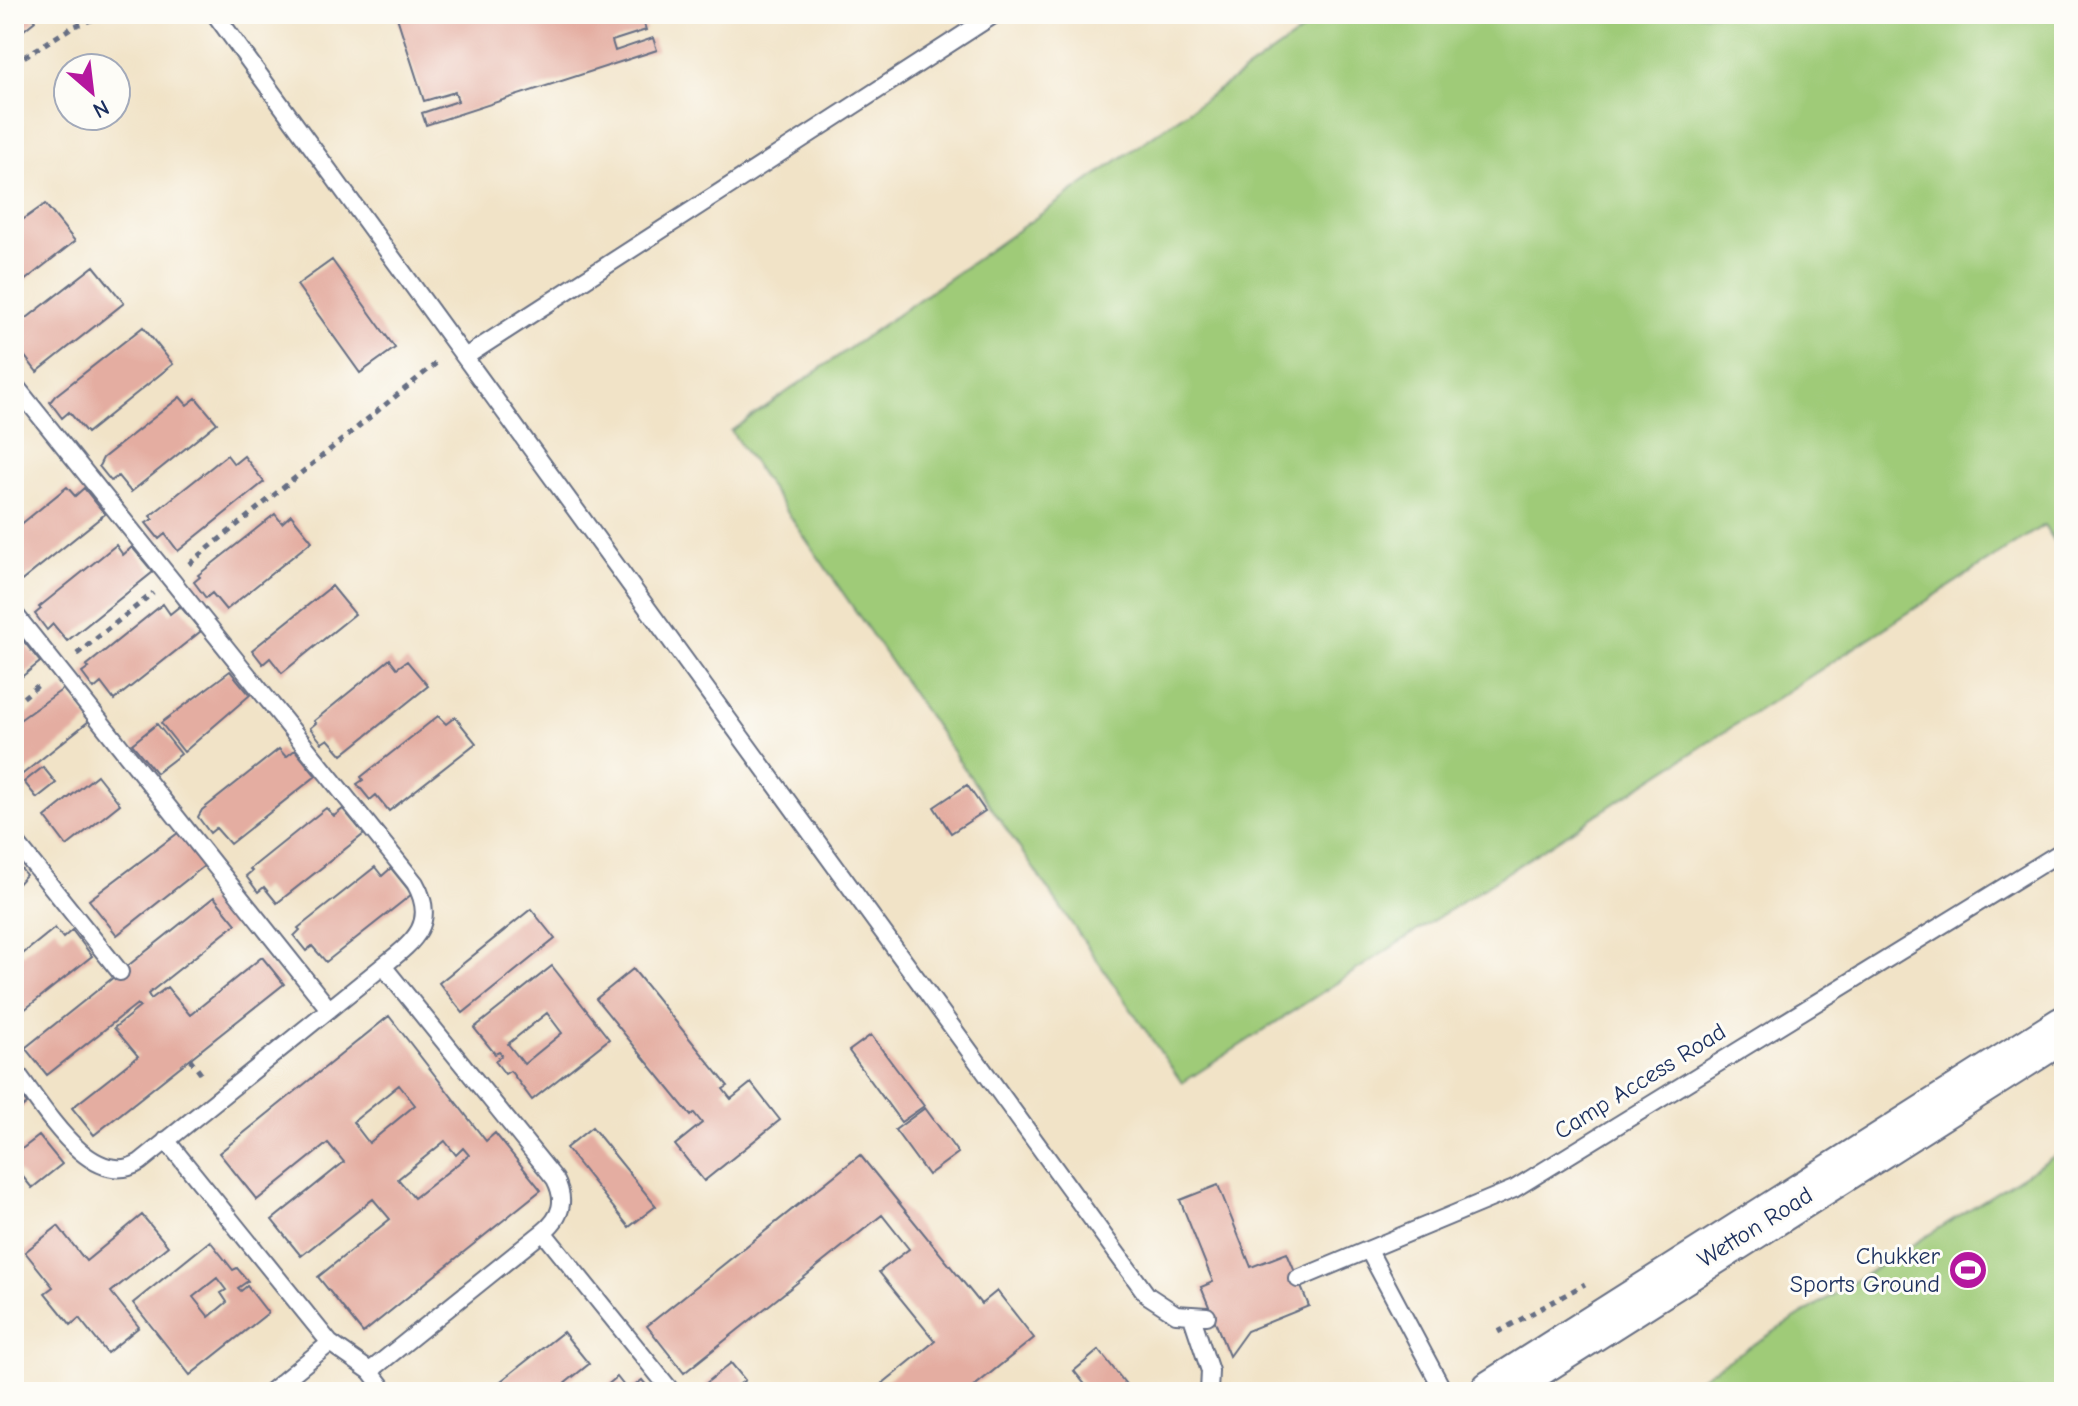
<svg xmlns="http://www.w3.org/2000/svg" width="2078" height="1406" viewBox="0 0 2078 1406" font-family="'Comic Neue',sans-serif">
<style>
.green{fill:#9fcb78;stroke:#5d7d6b;stroke-width:2}
.building{fill:#e4ada1;fill-rule:evenodd}
.lines{fill:none;stroke-linecap:round;stroke-linejoin:round}
.service-casing{stroke:#666e83;stroke-width:20}
.secondary-casing{stroke:#666e83;stroke-width:48}
.path{stroke:#666e83;stroke-width:5;stroke-dasharray:6 6;stroke-linecap:butt}
.service{stroke:#fff;stroke-width:16}
.secondary{stroke:#fff;stroke-width:44}
.labels{text-anchor:middle;stroke-width:6;stroke-linejoin:round;paint-order:stroke}
.street-label{font-size:24px;fill:#1b2f5e;stroke:#fdfcf7}
.poi-label{font-size:24px;fill:#1b2f5e;stroke:#fdfcf7;text-anchor:end}
</style>
<rect width="100%" height="100%" fill="#fdfcf7"/>
<filter id="ink" filterUnits="userSpaceOnUse"><feTurbulence type="fractalNoise" baseFrequency=".0125" numOctaves="2"/><feDisplacementMap in="SourceGraphic" scale="16" xChannelSelector="R" yChannelSelector="G"/><feConvolveMatrix kernelMatrix="1 2 1 2 8 2 1 2 1" color-interpolation-filters="sRGB"/></filter>
<filter id="wash" filterUnits="userSpaceOnUse"><feTurbulence type="fractalNoise" baseFrequency=".006" numOctaves="4" result="noise"/><feDisplacementMap in="SourceGraphic" scale="32" xChannelSelector="R" yChannelSelector="G"/><feGaussianBlur stdDeviation="1.8" result="paint"/><feColorMatrix in="noise" values="0 0 0 0 0 0 0 0 0 0 0 0 0 0 0 0 0 1.4 0 .05"/><feComposite in="paint" operator="in"/></filter>
<g filter="url(#wash)">
<rect width="100%" height="100%" fill="#f1e3c7"/>
<path class="green" d="M1327,14H2064V556L2044,525L1182,1083L731,431Z
M2064,1150V1392H1678L1681,1390Z"/>
<g id="blocks">
<path class="building" d="M14,14H29L35,21L14,38Z
M396,14H641L646,30L612,41L615,51L653,38L657,50L426,125L422,113L458,101L455,92L424,101Z
M45,204L75,241L14,289V226Z
M332,260L395,348L360,373L297,285Z
M94,266L124,303L37,372L20,350L14,355V328Z
M143,327L173,364L87,433L69,412L62,418L50,402L55,396Z
M180,397L187,405L196,398L217,423L131,492L118,476L111,481L99,466L103,458Z
M227,455L234,464L244,456L264,482L178,551L165,534L159,539L146,523L153,519L150,516Z
M67,487L75,496L84,488L105,514L19,583L14,577V530Z
M275,514L282,523L291,515L312,541L226,610L212,593L206,598L194,582L200,577L198,575Z
M116,545L123,555L132,547L153,572L67,641L53,624L47,630L35,614L41,609L39,607Z
M332,586L355,614L282,673L270,658L263,664L252,650Z
M163,604L170,614L180,606L201,631L114,700L101,683L94,689L82,673L89,668L86,666Z
M14,629L40,662L14,683Z
M390,659L397,668L407,661L428,686L342,755L328,739L322,743L310,728L316,723L314,721Z
M230,671L250,695L184,752L161,723Z
M63,689L89,721L14,781V724Z
M438,716L446,724L455,717L476,743L389,811L376,795L370,800L357,784L363,780L361,777Z
M157,724L181,754L156,773L132,744Z
M279,749L286,757L295,750L316,776L230,844L216,828L210,833L198,817L202,810Z
M43,767L56,783L37,798L24,782Z
M97,775L120,804L67,846L45,817Z
M967,785L985,811L951,833L934,807Z
M326,808L334,816L343,809L364,834L277,903L264,887L258,892L246,876L252,871L250,869Z
M178,833L204,866L117,935L89,900Z
M14,860L26,875L14,888Z
M375,867L382,876L391,868L412,894L326,962L312,946L306,951L294,936L300,930L298,928Z
M214,897L236,924L148,994L151,999L167,987L190,1015L262,957L284,984L94,1135L72,1108L138,1056L114,1028L140,1007L137,1004L47,1075L25,1048Z
M531,909L555,939L463,1013L439,983Z
M55,928L63,938L72,930L92,956L14,1018V961Z
M552,966L609,1039L532,1100L512,1073L510,1071L505,1074L495,1061L502,1055L499,1052L495,1054L474,1028ZM547,1013L562,1033L524,1064L508,1044Z
M633,969L728,1086L723,1089L731,1099L751,1083L780,1120L704,1181L675,1145L702,1123L694,1113L691,1116L596,999Z
M389,1016L486,1141L495,1133L541,1190L363,1333L318,1277L390,1219L373,1199L301,1256L272,1220L344,1162L328,1143L257,1200L219,1153ZM399,1085L415,1105L369,1143L353,1122ZM445,1141L456,1155L463,1148L469,1155L414,1198L398,1179Z
M871,1035L924,1106L901,1122L849,1051Z
M14,1087L27,1104L14,1114Z
M925,1108L958,1153L928,1175L895,1130Z
M592,1127L656,1206L629,1227L566,1148Z
M39,1136L62,1164L32,1188L14,1166V1155Z
M860,1155L981,1304L997,1291L1034,1338L967,1392H872L935,1341L879,1272L909,1249L882,1215L684,1373L647,1326Z
M1218,1185L1251,1267L1287,1253L1309,1306L1247,1331L1229,1356L1201,1287L1213,1282L1180,1200Z
M142,1215L168,1246L111,1292L139,1327L107,1353L79,1318L71,1325L45,1293L53,1287L25,1252L58,1226L86,1261Z
M210,1241L233,1270L237,1268L248,1281L238,1288L241,1291L247,1286L268,1313L190,1375L133,1303ZM217,1278L226,1290L221,1293L227,1302L209,1317L193,1297Z
M563,1332L589,1364L554,1392H487Z
M1099,1350L1132,1392H1091L1074,1371Z
M731,1363L745,1380L731,1391L712,1392L705,1384Z
M617,1377L628,1391L642,1380L652,1392H599Z"/>
</g>
</g>
<g filter="url(#ink)">
<use href="#blocks" fill-opacity="0" stroke="#666e83" stroke-width="2"/>
<g class="lines">
<g class="service-casing">
<path id="service" d="M215,14L1147,1295L1176,1314L1207,1316
M465,357L995,14
M14,384L415,883C438,924 413,942 383,966L555,1179C566,1200 562,1217 543,1232L672,1392
M14,613L329,1009
M14,840L120,972
M14,1069C41,1103 90,1193 140,1162L383,966
M166,1140L330,1343
M1369,1251L1444,1392
M1298,1279L1514,1189L2064,850
M1192,1317L1210,1371L1209,1392
M370,1371L386,1392
M270,1392L330,1343L370,1371L543,1232"/>
</g>
<g class="secondary-casing">
<path id="secondary" d="M1493,1392L2064,1029"/>
</g>
<path class="path" d="M14,63L74,26L109,14
M189,564L439,361
M77,654L153,593
M14,705L41,683
M190,1059L204,1078
M1498,1332L1585,1284"/>
<use href="#service" class="service"/>
<use href="#secondary" class="secondary"/>
</g>
</g>
<defs>
<g id="stadium-disc" transform="scale(2)"><circle r="9.5" fill="#b5179e" stroke="#fdfcf7"/><path d="M0-5a6.5 5 0 1 0 0 10a6.5 5 0 1 0 0-10ZM-3.5-1.8h7v3.6h-7Z" fill="#fff"/></g>
</defs>
<g fill-rule="evenodd">
<use href="#stadium-disc" x="1968" y="1270"/>
</g>
<g class="labels">
<g class="street-label">
<text transform="translate(1640 1081) rotate(-32)" y="8">Camp Access Road</text>
<text transform="translate(1755 1227) rotate(-32)" y="8">Wetton Road</text>
</g>
<g class="poi-label">
<text x="1940" y="1264">Chukker<tspan x="1940" dy="28">Sports Ground</tspan></text>
</g>
</g>
<rect width="2078" height="1406" fill="none" stroke="#fdfcf7" stroke-width="48"/>
<g transform="translate(92 92) rotate(152)"><circle r="38" fill="#fdfcf7" stroke="#a3aaba" stroke-width="2"/>
<path d="M0-6L14 30L0 20L-14 30Z" fill="#b5179e"/>
<text y="-12" font-size="22" font-weight="bold" text-anchor="middle" fill="#1b2f5e">N</text>
</g>
</svg>
